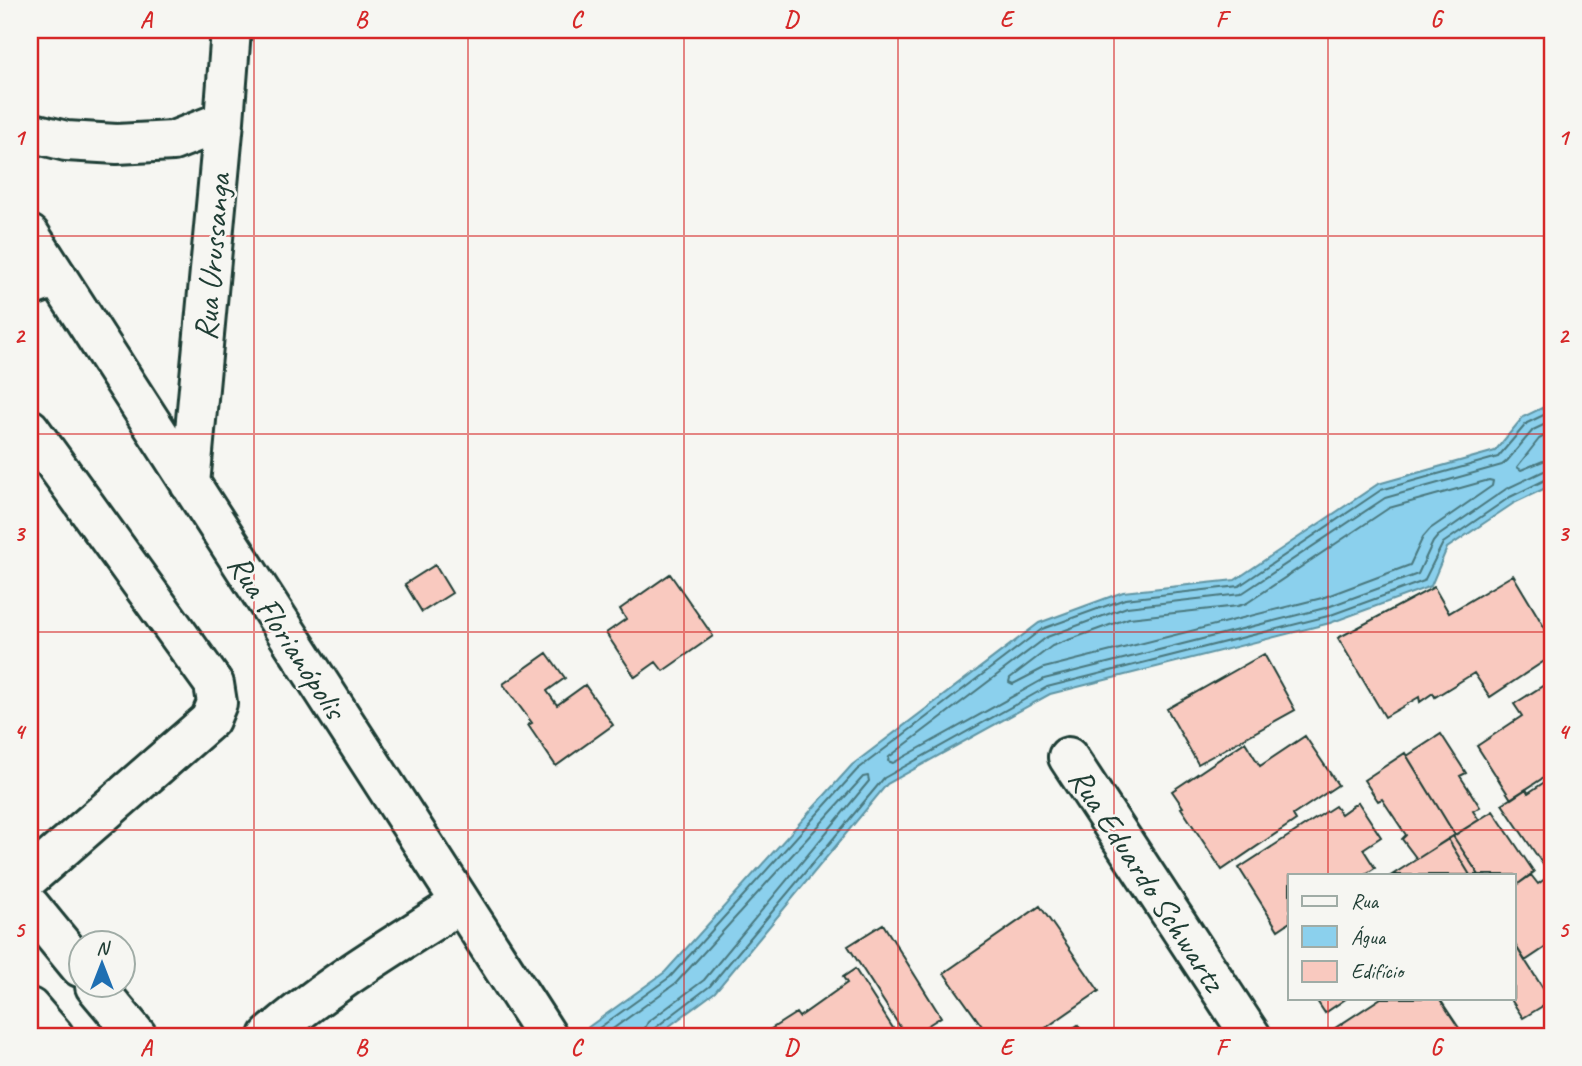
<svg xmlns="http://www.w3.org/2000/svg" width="1582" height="1066" viewBox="0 0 1582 1066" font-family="Caveat,sans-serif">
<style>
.water{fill:#8bd0ed;stroke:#6095a3;stroke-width:2}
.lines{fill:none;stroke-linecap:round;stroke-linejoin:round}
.shore{stroke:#4a787e;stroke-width:2}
.building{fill:#f9c9bf;stroke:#1f3d34;stroke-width:2}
.minor-casing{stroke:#1f3d34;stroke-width:44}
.major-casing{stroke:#1f3d34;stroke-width:44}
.minor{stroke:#f6f6f2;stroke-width:38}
.major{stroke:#f6f6f2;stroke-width:38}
.grid{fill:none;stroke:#d62828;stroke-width:2;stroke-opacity:0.55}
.labels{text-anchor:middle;stroke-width:5;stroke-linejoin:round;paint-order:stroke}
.street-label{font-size:33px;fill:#1f3d34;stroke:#f6f6f2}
.neatline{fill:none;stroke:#d62828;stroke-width:2.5}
.grid-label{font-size:23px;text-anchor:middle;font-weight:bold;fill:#d62828}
</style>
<rect width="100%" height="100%" fill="#f6f6f2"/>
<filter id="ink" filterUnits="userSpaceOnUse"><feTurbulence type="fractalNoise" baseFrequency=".0143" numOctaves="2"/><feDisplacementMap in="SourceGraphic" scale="14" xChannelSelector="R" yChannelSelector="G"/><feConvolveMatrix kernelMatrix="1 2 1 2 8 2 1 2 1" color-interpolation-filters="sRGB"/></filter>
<g filter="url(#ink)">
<path class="water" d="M1552,403V485L1514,503L1447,548L1431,586L1330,623L1050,694L887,784L715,992L656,1036H576L665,972L852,765L1039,623L1123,592L1235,580L1378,484L1495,451L1523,417Z"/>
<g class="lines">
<path class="shore" d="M1552,421L1533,430L1507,461L1502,465L1385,498L1241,594L1127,607L1047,637L889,757L888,761L893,763L1044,679L1325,608L1418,574L1433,542L1438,536L1506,489L1544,471L1552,470
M1552,432L1539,439L1517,467L1521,470L1543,461L1552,460
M1489,480L1493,481L1492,486L1430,529L1423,537L1410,565L1322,598L1044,668L1013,684L1009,682L1010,678L1052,646L1129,618L1238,606L1247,603L1389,508Z
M588,1036L670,977L857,770L1042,629L1125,599L1239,586L1381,490L1498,457L1527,423L1552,411
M603,1036L676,983L863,777L868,776L869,781L704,980L648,1022L645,1028L643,1036
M652,1036L653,1031L655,1028L710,986L884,778L1047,687L1328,616L1424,581L1443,543L1510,497L1547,479H1552"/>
</g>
<path class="building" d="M435,565L452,593L422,612L405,584Z
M670,574L713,636L663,671L656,662L635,677L606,633L626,619L620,609Z
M1513,575L1552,640V656L1490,697L1474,673L1435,697L1433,693L1420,702L1419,697L1385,717L1338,638L1434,587L1449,613Z
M547,653L565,678L547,691L557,705L585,685L613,725L556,766L528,725L532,723L503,684Z
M1264,654L1295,710L1198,764L1167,709Z
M1552,680V772L1511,799L1477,746L1522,716L1514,704Z
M1441,734L1466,773L1460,776L1480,807L1473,811L1479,820L1455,835L1407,756Z
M1305,736L1338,785L1293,815L1296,820L1222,870L1181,808L1183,807L1172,791L1245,742L1260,766Z
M1405,753L1455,835L1417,859L1402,839L1406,835L1382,799L1378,801L1364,780Z
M1552,777V861L1544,866L1502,804L1526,789L1528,793Z
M1358,802L1381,837L1363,849L1375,868L1364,875H1290V922L1278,930L1239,868L1335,806L1341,814Z
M1493,811L1534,872L1514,887V875H1479L1453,836Z
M1453,836L1479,875H1470L1448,839Z
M1448,839L1470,875H1392L1417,859Z
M1552,874V935L1545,940L1549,945L1525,961L1514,943V887L1531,875L1538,884Z
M1040,906L1099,991L1034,1036H989L944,973Z
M883,924L941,1017L911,1036H906L848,946Z
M1514,943L1551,1001L1523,1018L1510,998H1514Z
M855,969L898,1036H760L796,1013L799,1017L847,983L843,977Z
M1315,998H1347L1325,1013Z
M1381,998H1439L1463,1034L1460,1036H1332L1329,1032Z
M1078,1025L1085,1036H1053L1061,1031L1064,1034Z"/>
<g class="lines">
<g class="minor-casing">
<path id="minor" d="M30,287L57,277
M30,429L214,684L217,703L210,720L30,877
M1068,757L1251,1036
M30,906L80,967
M95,986L137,1036
M30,1008L54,1036
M269,1036C327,985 396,945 460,903"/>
</g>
<g class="major-casing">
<path id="major" d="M30,132L66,141L117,144L173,141L224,121
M30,235L547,1036
M190,484L224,121L231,30"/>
</g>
<use href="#minor" class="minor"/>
<use href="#major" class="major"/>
</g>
</g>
<path class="grid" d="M254,30V1036M468,30V1036M684,30V1036M898,30V1036M1114,30V1036M1328,30V875M30,236H1552M30,434H1552M30,632H1552M30,830H1552M1328,998V1036"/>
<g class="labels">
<g class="street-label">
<text transform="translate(211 257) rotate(-85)" y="12">Rua Urussanga</text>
<text transform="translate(288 636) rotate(57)" y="12">Rua Florianópolis</text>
<text transform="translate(1148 879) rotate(57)" y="12">Rua Eduardo Schwartz</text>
</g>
</g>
<rect width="1582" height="1066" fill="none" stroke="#f6f6f2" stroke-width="77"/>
<rect x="1288" y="874" width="228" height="126" fill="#f6f6f2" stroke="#a0aca6" stroke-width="2"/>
<rect x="1302" y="896" width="35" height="10" fill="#f6f6f2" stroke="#a0aca6" stroke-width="2"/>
<text x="1351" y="908" font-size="21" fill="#1f3d34">Rua</text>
<rect x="1302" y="926" width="35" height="21" fill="#8bd0ed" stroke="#a0aca6" stroke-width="2"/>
<text x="1351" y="944" font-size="21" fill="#1f3d34">Água</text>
<rect x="1302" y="961" width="35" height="21" fill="#f9c9bf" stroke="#a0aca6" stroke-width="2"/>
<text x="1351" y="978" font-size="21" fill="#1f3d34">Edifício</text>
<g transform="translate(102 964)"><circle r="33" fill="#f6f6f2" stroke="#a0aca6" stroke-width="2"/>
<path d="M0-5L12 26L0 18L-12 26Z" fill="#1f6fb2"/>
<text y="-10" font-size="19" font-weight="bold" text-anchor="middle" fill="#1f3d34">N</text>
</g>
<rect x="38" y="38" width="1506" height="990" class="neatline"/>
<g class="grid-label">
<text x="146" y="27">A</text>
<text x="361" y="27">B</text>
<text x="576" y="27">C</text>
<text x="791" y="27">D</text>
<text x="1006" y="27">E</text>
<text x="1221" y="27">F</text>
<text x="1436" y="27">G</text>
<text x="19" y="145">1</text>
<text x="1563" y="145">1</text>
<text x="19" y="343">2</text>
<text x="1563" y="343">2</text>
<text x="19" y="541">3</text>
<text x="1563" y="541">3</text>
<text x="19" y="739">4</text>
<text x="1563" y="739">4</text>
<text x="19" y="937">5</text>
<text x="1563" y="937">5</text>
<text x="146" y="1055">A</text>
<text x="361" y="1055">B</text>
<text x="576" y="1055">C</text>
<text x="791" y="1055">D</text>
<text x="1006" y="1055">E</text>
<text x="1221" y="1055">F</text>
<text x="1436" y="1055">G</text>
</g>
</svg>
